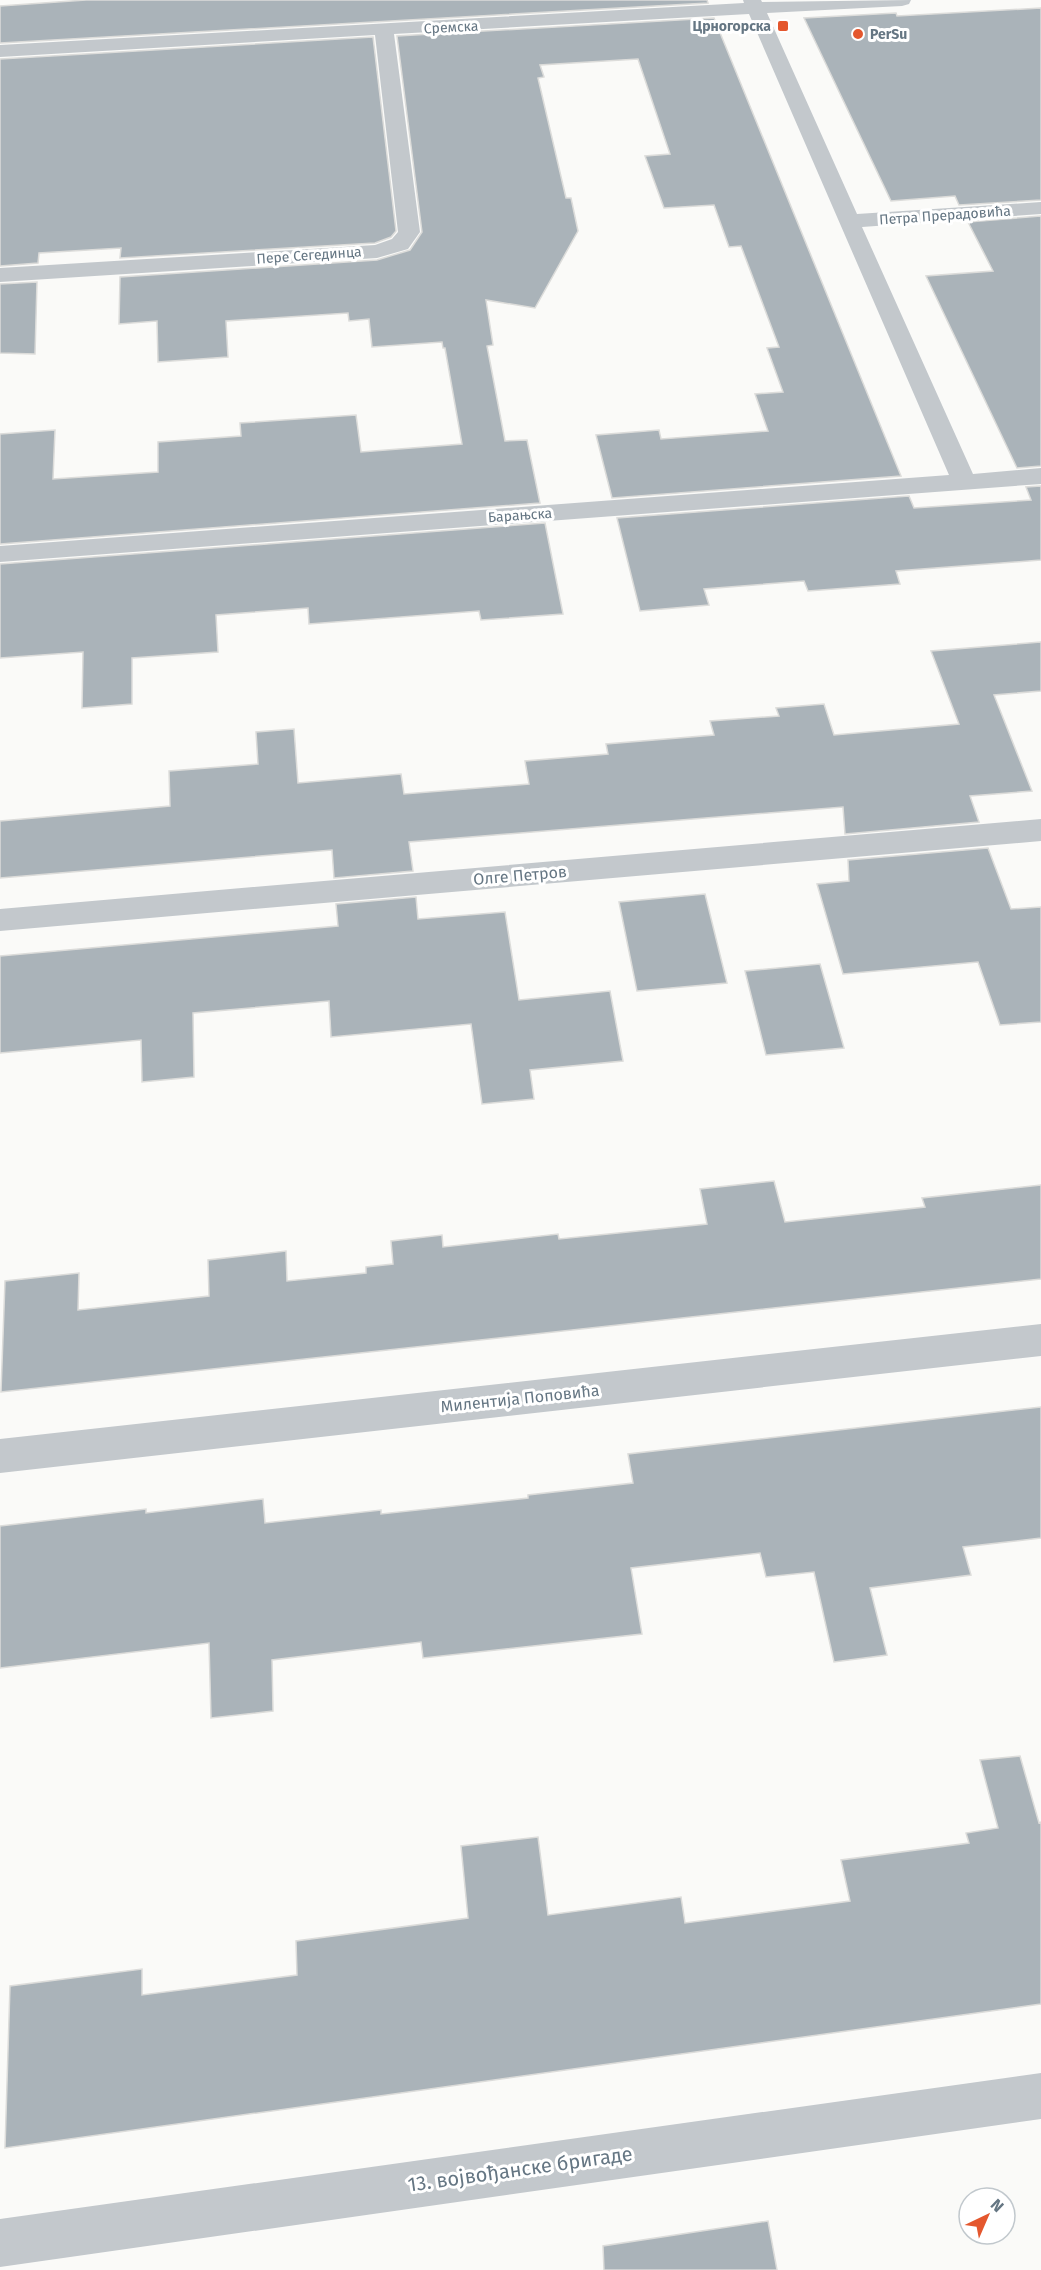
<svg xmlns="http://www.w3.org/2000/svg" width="1041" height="2270" viewBox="0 0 1041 2270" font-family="'Fira Sans',sans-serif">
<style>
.building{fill:#aab3b9;stroke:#dcdcda;stroke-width:1.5}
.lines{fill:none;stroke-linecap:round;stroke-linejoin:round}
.minor{fill:#c3c8cc;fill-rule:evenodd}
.poi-dot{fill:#e4572e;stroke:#fff;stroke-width:2}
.labels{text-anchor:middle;stroke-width:6;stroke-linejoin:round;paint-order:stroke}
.far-poi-label{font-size:14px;font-weight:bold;fill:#657683;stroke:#fff;text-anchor:end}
.far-street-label{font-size:14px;fill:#657683;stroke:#fff}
.street-label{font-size:16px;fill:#657683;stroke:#fff}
.near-street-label{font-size:20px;fill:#657683;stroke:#fff}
</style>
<rect width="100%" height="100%" fill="#fafaf8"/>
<path class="building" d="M86,0H707L708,3L0,43V6Z
M1041,8V200L959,205L955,196L891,201L804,18L896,13L897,16Z
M714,18L901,476L612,498L596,435L659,430L661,439L768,431L755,394L783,392L767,348L779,347L741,246L729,247L714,205L664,208L645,156L670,154L638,59L540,65L544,77L538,78L566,198H571L578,231L535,308L486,300L493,345L487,346L505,441L527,440L540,503L0,544V434L55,430L53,479L158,472V442L241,436L240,423L356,415L361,452L462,444L445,348H443L442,342L372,347L369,319L349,321L348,313L226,321L228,357L158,362L157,321L119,324L120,277L377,260L410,250L422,232L397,36Z
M373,37L396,231L391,237L375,243L120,258L121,248L39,253L38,263L0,266V59Z
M1041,216V466L1017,468L926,276L993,271L968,222Z
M37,282L35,354L0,353V284Z
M1041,486V560L896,571L900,584L808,591L804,581L704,589L709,605L640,611L617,518L909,496L914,508L1031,500L1026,487Z
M545,523L563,614L481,620L479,611L309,624L308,608L216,615L218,652L132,658V704L82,708L83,652L0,658V564Z
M1041,642V691L994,695L1032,791L970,796L979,822L845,834L843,807L409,842L413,871L334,878L332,850L0,878V821L170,806L169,771L258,764L256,732L294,729L298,783L401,774L404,794L529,784L525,761L608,754L606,744L714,735L710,721L779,716L776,708L824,704L834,735L959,724L931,651Z
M988,848L1011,909L1041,907V1022L1000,1025L978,962L843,974L817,884L849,881L848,860Z
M705,894L727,983L637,991L619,902Z
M416,897L418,919L505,912L519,1000L610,991L623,1061L530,1070L534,1099L482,1104L471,1024L331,1037L329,1001L193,1013L194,1077L142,1082L141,1040L0,1053V956L338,926L336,904Z
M820,964L844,1048L766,1055L745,971Z
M774,1181L785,1222L925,1207L922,1198L1041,1185V1279L1,1392L5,1281L79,1273L78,1310L209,1296L208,1260L286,1251L287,1281L366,1273V1267L393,1264L391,1241L442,1235L443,1247L558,1234L559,1239L707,1224L700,1189Z
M1041,1407V1538L963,1547L971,1575L870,1588L887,1655L834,1662L814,1572L766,1577L760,1553L631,1568L642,1634L423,1658L421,1642L272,1660L273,1711L211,1718L209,1643L0,1668V1526L146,1509V1513L263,1499L265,1523L381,1510V1514L528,1498V1495L633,1483L628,1454Z
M1020,1756L1039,1823L1041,1822V2004L5,2148L10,1986L142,1969V1995L297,1975L296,1941L468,1918L461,1846L538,1837L548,1915L681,1897L685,1923L850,1901L841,1860L969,1843L966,1833L998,1828L980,1760Z
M768,2221L777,2270H604L603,2246Z"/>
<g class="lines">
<path class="minor" d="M743,0H761L762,2L911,0L909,4L902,6L767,13L857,214L1041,202V214L862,227L973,474L1041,468V484L0,562V546L949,475L749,14L394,34L420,232L408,249L377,258L0,282V268L375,245L392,239L398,232L375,35L0,57V45L744,3Z
M1041,819V841L0,931V909Z
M1041,1324V1356L0,1473V1439Z
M1041,2073V2119L0,2267V2219Z"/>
</g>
<g class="poi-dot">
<rect x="777" y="20" width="12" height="12" rx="3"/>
<circle cx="858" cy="34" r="6"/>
</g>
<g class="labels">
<g class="far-poi-label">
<text x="771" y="31">Црногорска</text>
<text x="870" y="39" text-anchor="start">PerSu</text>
</g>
<g class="far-street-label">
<text transform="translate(451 27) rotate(-3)" y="5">Сремска</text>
<text transform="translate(945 215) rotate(-4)" y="5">Петра Прерадовића</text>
<text transform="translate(309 255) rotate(-4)" y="5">Пере Сегединца</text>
<text transform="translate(520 515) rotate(-4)" y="5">Барањска</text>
</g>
<g class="street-label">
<text transform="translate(520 875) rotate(-5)" y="6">Олге Петров</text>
<text transform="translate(520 1398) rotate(-6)" y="6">Милентија Поповића</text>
</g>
<g class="near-street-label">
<text transform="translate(520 2169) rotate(-8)" y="7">13. војвођанске бригаде</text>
</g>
</g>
<g transform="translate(987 2216) rotate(44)"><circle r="28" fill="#ffffff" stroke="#c1c8cd" stroke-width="1.5"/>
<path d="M0-4.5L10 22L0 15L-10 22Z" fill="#e4572e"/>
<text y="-9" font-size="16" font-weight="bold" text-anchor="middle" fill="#657683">N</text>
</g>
</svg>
